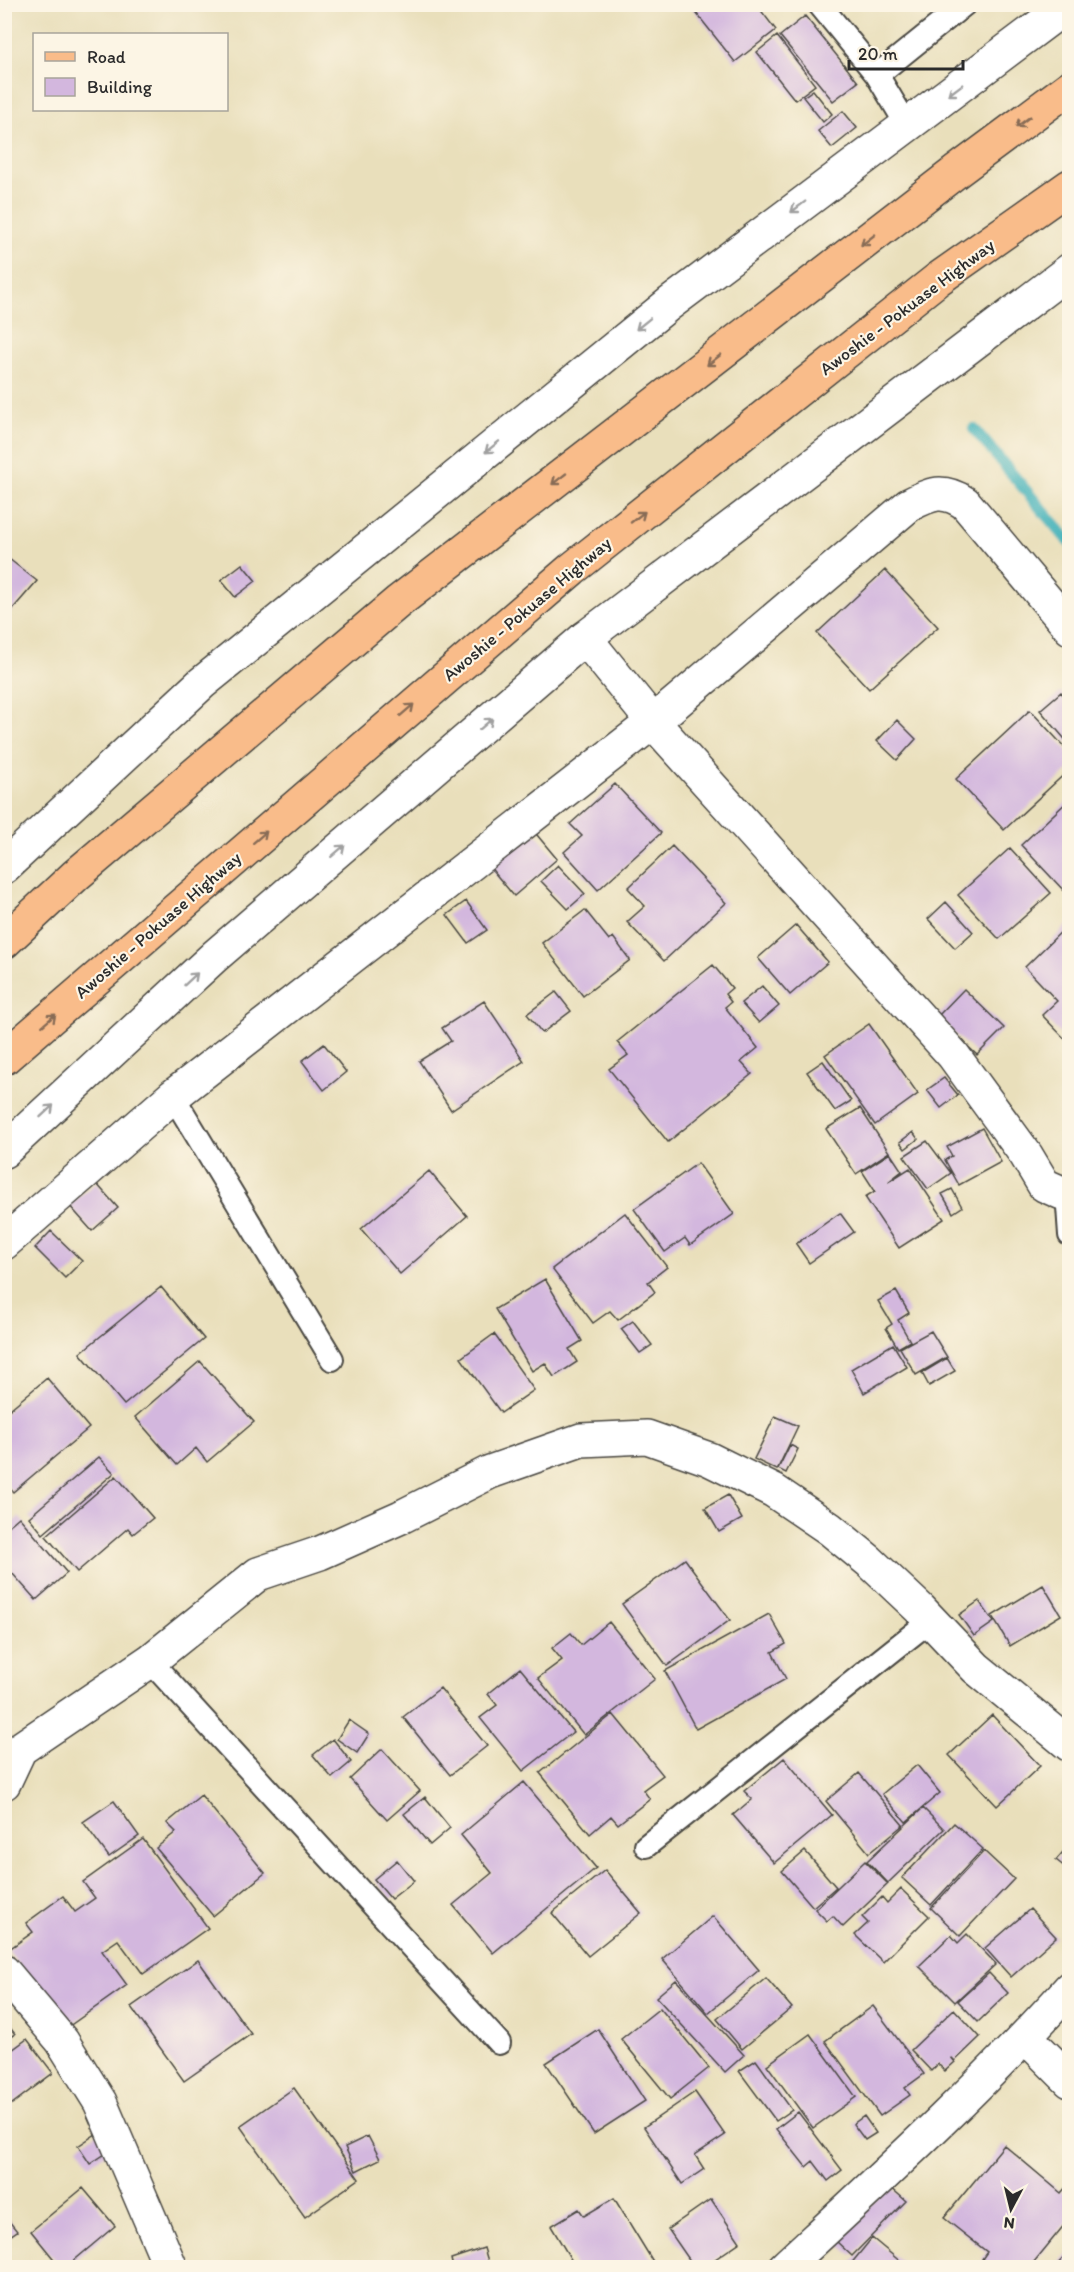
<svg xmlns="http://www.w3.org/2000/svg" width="1074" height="2272" viewBox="0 0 1074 2272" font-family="Itim,sans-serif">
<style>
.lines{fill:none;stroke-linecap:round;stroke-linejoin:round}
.stream{stroke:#40b1b9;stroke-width:12}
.building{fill:#d3b7de}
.service-casing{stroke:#484641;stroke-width:26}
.minor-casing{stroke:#484641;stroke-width:36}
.tertiary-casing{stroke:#484641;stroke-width:36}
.primary-casing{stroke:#484641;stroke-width:36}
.service{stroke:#fff;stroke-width:22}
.minor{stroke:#fff;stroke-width:33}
.tertiary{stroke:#fff;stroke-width:33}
.primary{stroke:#f9bc8a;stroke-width:33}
.oneway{stroke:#a0a0a0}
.oneway2{stroke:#886c56}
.labels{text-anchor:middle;stroke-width:4.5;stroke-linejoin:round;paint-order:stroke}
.street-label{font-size:18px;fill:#2b2b2b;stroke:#fcf5e5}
</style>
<rect width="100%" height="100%" fill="#fcf5e5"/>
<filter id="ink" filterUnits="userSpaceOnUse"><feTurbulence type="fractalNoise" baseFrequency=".0167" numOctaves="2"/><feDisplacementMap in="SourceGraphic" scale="12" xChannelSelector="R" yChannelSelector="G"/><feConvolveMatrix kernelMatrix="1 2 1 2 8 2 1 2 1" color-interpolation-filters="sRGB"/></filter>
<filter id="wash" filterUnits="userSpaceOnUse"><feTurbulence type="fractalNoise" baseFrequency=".008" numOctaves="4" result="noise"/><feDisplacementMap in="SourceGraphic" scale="24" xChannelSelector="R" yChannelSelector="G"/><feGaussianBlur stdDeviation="1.35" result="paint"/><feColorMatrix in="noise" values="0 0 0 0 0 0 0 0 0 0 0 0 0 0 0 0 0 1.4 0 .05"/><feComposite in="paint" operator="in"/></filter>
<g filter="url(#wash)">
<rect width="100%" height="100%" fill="#e9dfbb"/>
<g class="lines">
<path class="stream" d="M974,429L1070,543"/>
</g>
<g id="blocks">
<path class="building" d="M689,4H756L776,30L735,62Z
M805,16L858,82L833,101L780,36Z
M777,36L815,85L795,100L757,52Z
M813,90L832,114L823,122L803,97Z
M843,111L857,128L832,148L818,131Z
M4,555L37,581L4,619Z
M242,564L256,581L235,597L221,580Z
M885,570L938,627L869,689L817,633Z
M1061,692L1070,703V745L1040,710Z
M1030,710L1070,753V769L1004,830L956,779Z
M897,720L916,739L897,760L877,741Z
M615,784L661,833L598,890L564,852L582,836L570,824Z
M1070,799V892L1067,894L1021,845Z
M532,829L557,859L514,896L488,865Z
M672,846L726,903L664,961L627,922L645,906L628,888Z
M1010,848L1051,893L999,939L958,895Z
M558,865L585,894L568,909L541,881Z
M466,901L487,930L468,943L447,915Z
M946,902L973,932L955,948L928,919Z
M585,910L609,940L613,937L630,960L583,996L542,943Z
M1070,923V1034L1065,1039L1042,1015L1057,1001L1025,967Z
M796,925L828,962L790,995L758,958Z
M713,965L732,988L725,994L731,1002L725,1007L758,1048L741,1062L752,1074L668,1142L609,1069L628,1055L617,1042Z
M762,986L779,1006L759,1023L741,1003Z
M964,989L1004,1028L977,1055L937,1017Z
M556,992L571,1011L542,1033L527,1014Z
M484,1001L524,1061L451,1110L419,1061L451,1041L442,1028Z
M869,1024L918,1094L875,1125L825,1055Z
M324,1044L346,1072L324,1090L302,1061Z
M823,1061L851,1101L835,1111L807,1072Z
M944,1078L958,1095L941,1108L927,1090Z
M860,1108L889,1152L856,1174L826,1129Z
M982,1128L1001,1162L959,1185L945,1160L952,1156L947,1147Z
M913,1132L918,1139L905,1149L900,1142Z
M927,1141L951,1173L928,1189L904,1156Z
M890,1153L902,1171L888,1182L910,1168L944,1219L899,1248L865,1197L875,1191L862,1171Z
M698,1163L734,1214L690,1245L685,1238L665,1252L634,1209Z
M429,1171L467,1216L400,1274L361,1229Z
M96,1183L118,1208L92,1231L69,1205Z
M952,1189L962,1207L953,1213L942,1194Z
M625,1213L667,1267L648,1282L655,1292L618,1320L610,1311L593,1323L552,1269Z
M840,1213L854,1232L809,1263L796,1244Z
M51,1231L82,1261L65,1278L35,1248Z
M545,1279L582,1341L569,1349L577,1362L554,1377L545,1363L532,1371L495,1309Z
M161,1287L204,1339L124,1405L80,1353Z
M896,1291L909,1313L898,1320L910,1341L898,1348L886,1328L892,1324L878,1301Z
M633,1321L652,1345L640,1353L621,1329Z
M931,1331L947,1357L916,1375L900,1348Z
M494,1334L534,1390L501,1413L461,1358Z
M893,1344L907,1367L864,1393L851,1369Z
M947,1358L955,1371L929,1386L922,1373Z
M200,1361L254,1422L207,1462L196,1448L177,1465L135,1417Z
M47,1378L89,1428L13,1492L4,1482V1414Z
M775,1416L798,1426L777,1470L754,1459Z
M790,1445L798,1449L786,1473L778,1469Z
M99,1457L114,1473L43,1534L29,1517Z
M116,1476L153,1518L133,1534L128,1528L77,1572L46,1536Z
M728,1495L742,1519L719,1532L705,1508Z
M19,1517L67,1573L36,1600L4,1564V1530Z
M685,1559L730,1620L667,1666L622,1604Z
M1043,1585L1061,1615L1010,1646L992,1616Z
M979,1601L994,1622L974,1636L959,1615Z
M769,1614L786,1644L772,1652L786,1679L696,1729L665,1671Z
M609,1622L655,1679L584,1735L538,1678L562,1660L552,1648L571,1633L581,1645Z
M520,1668L573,1732L523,1771L480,1718L497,1705L488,1694Z
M440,1688L487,1746L450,1775L403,1717Z
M613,1714L663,1775L643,1790L650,1799L618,1824L611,1816L590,1834L540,1773Z
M992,1715L1040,1766L997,1806L949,1755Z
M349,1720L369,1734L357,1753L337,1739Z
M333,1739L351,1762L332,1778L313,1755Z
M382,1749L420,1791L387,1820L350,1779Z
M784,1758L832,1815L774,1863L733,1815L752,1799L744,1791Z
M917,1765L940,1793L906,1822L882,1794Z
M859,1773L903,1825L869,1853L826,1801Z
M524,1782L596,1868L493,1953L453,1905L492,1873L461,1835Z
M201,1795L265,1873L213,1916L156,1848L176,1832L167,1823Z
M425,1797L450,1828L430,1845L404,1814Z
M114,1801L139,1836L109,1857L83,1822Z
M923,1808L944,1829L888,1883L867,1861Z
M954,1823L983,1849L931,1905L902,1878Z
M143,1839L208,1928L143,1974L118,1940L102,1951L127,1985L65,2029L8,1950L33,1932L26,1923L63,1896L75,1912L95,1898L83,1882Z
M1070,1844V1871L1056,1860Z
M805,1851L836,1887L813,1907L782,1871Z
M984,1851L1014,1879L960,1936L931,1908Z
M397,1860L414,1881L391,1899L374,1879Z
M865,1861L888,1884L843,1927L833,1916L827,1921L815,1909Z
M605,1870L641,1913L588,1956L552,1913Z
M901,1889L929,1916L883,1962L855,1935L868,1923L862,1917L882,1897L887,1903Z
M1030,1909L1056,1937L1011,1977L985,1948Z
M713,1916L759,1970L708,2013L662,1959Z
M967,1934L996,1964L955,2002L919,1966L951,1935L958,1943Z
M198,1960L251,2034L184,2081L131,2007Z
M989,1973L1008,1993L978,2022L958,2001Z
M766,1978L792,2008L742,2049L717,2019Z
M676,1980L744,2055L725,2072L656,1997Z
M873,2006L924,2074L905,2088L910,2095L880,2116L825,2041Z
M660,2008L709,2068L670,2099L621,2039Z
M954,2009L980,2037L955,2061L951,2057L955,2062L945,2071L938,2064L931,2071L911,2050Z
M4,2020L15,2034L4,2041Z
M598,2029L645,2101L594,2134L546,2063Z
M810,2034L856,2097L813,2128L767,2065Z
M27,2039L53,2073L4,2110V2056Z
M756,2060L792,2110L776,2121L739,2071Z
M294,2088L359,2179L305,2217L240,2126Z
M695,2092L725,2135L695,2155L704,2169L682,2184L644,2127Z
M798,2112L842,2170L828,2181L813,2161L806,2167L776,2129Z
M864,2116L876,2133L865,2140L853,2124Z
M102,2130L114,2148L90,2164L78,2146Z
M368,2136L380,2159L356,2171L345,2147Z
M1004,2145L1061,2193L1068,2185L1070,2186V2218L1029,2268H991L982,2259L987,2252L944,2218Z
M889,2186L906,2201L852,2256L836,2241Z
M83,2188L115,2226L65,2268H61L31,2231Z
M614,2198L657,2268H576L551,2226L579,2209L584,2216Z
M711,2199L740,2242L702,2268H695L668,2229Z
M4,2215L17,2231L4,2240Z
M872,2238L908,2268H853L850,2265Z
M484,2248L490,2268H453L451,2259Z
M1070,2251V2268H1054Z"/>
</g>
</g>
<g filter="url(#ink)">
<use href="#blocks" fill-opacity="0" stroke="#484641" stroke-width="1.5"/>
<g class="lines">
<g class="service-casing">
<path id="service" d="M819,4L877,75
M907,125L877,75L965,4
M173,1096L332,1359
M1067,1193L1070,1235
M150,1661L499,2043
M646,1846L931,1620"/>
</g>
<g class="minor-casing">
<path id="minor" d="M585,638L653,722L953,1055L1026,1155L1044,1185L1062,1193L1070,1192
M4,1243L173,1096L653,722L909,505C931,494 942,488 965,503L1070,628
M4,1783L20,1749L150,1661L258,1574L320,1553L401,1517L490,1472L581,1440L647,1437L709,1459L774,1491L830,1529L869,1561L920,1609L976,1668L1070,1745
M4,1972L62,2041L100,2102L171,2268
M1026,2037L1070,2081
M784,2268C882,2177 981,2087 1070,1988"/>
</g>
<g class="tertiary-casing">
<path id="tertiary" d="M4,867L202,683L669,304L1069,4
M4,1151L215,956L585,638L1070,270"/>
</g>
<g class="primary-casing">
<path id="primary" d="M4,942L76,875L398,602L957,171L1070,87
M4,1058L572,569L938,279L1070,186"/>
</g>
<use href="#service" class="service"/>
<use href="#minor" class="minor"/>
<use href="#tertiary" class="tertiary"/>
<use href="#primary" class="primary"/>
</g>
<defs><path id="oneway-shaft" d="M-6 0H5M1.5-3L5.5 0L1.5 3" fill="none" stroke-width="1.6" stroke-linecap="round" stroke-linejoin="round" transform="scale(1.5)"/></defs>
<g class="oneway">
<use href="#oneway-shaft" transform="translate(955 90) rotate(143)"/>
<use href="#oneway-shaft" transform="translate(798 207) rotate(143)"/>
<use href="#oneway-shaft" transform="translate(643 324) rotate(141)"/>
<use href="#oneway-shaft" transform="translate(492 447) rotate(141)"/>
<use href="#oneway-shaft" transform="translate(486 724) rotate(-41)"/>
<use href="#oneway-shaft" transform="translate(338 851) rotate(-41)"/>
<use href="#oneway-shaft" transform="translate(191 979) rotate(-43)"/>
<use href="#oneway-shaft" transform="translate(47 1111) rotate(-43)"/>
</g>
<g class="oneway2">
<use href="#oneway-shaft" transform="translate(1023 122) rotate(143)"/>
<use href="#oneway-shaft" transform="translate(868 240) rotate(142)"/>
<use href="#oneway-shaft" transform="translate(714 360) rotate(142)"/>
<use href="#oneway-shaft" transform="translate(559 479) rotate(142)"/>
<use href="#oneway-shaft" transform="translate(638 517) rotate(-38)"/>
<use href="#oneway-shaft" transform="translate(407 710) rotate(-41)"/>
<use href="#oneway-shaft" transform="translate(260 837) rotate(-41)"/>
<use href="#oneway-shaft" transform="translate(49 1020) rotate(-41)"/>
</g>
</g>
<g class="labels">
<g class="street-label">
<text transform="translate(907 307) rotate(-37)" y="6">Awoshie - Pokuase Highway</text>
<text transform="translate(527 609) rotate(-40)" y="6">Awoshie - Pokuase Highway</text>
<text transform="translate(158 925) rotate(-41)" y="6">Awoshie - Pokuase Highway</text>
</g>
</g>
<rect width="1074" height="2272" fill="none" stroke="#fcf5e5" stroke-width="24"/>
<rect x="33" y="33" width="195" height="78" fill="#fcf5e5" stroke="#a8a49b" stroke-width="1.5"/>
<rect x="45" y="52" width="30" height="9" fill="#f9bc8a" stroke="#a8a49b" stroke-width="1.5"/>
<text x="87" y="63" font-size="18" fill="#2b2b2b">Road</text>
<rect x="45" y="78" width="30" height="18" fill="#d3b7de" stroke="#a8a49b" stroke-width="1.5"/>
<text x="87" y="93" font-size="18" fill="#2b2b2b">Building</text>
<g transform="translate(1011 2209) rotate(187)" stroke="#fcf5e5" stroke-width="4.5" paint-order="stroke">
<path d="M0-4.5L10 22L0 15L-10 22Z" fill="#2b2b2b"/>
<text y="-9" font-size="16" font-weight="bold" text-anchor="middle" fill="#2b2b2b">N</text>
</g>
<path d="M849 60v9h114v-9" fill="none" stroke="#2b2b2b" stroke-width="3"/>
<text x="858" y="60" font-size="18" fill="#2b2b2b" stroke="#fcf5e5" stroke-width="4.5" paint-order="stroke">20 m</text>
</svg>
